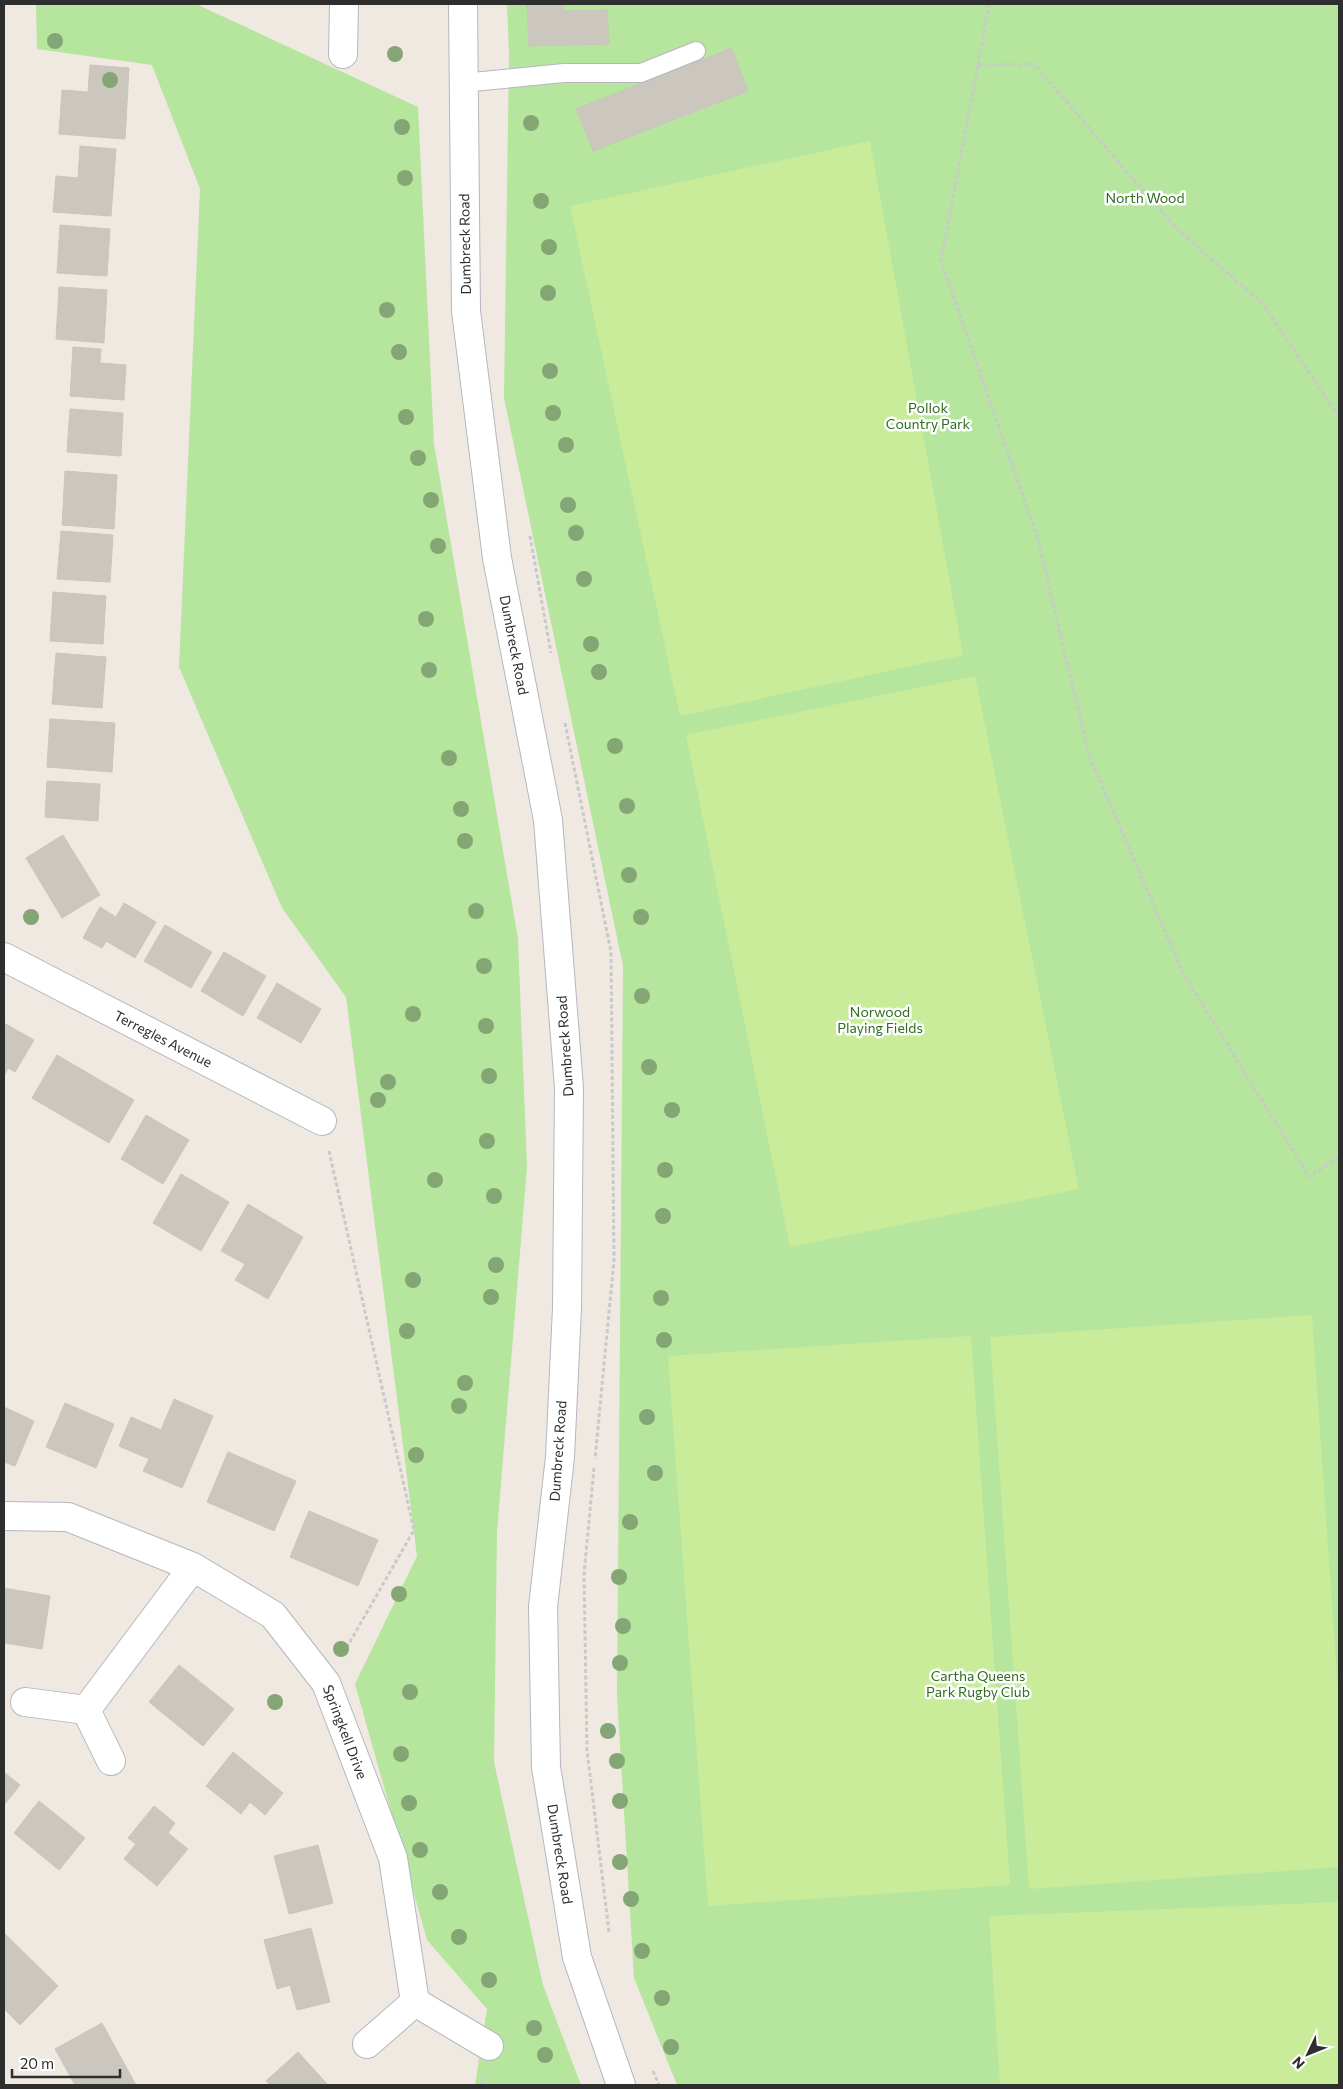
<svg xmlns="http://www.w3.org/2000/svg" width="1343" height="2089" viewBox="0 0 1343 2089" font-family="Commissioner,sans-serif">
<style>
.green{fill:#b6e59e}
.pitch{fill:#c9ec9a}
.building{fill:#cbc7bf;stroke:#cbc5ba}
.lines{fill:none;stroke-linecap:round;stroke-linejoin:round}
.service-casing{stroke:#b4b7c1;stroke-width:20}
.minor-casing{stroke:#b4b7c1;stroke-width:30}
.secondary-casing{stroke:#b4b7c1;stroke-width:30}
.path{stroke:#c9c9c9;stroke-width:3;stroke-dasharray:4 2.5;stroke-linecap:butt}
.service{stroke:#fff;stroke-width:18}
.minor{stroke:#fff;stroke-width:28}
.secondary{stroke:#fff;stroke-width:28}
.tree{fill:#84a574}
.labels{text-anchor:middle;stroke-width:5;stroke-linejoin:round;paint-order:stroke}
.park-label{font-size:14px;fill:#2c6e1b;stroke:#fff}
.street-label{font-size:14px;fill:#2e2e2e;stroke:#fff}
</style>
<rect width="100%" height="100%" fill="#efe9e1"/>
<path class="green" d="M36,4H196L418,107L434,444L518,939L527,1167L497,1532L494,1762L543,1985L581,2085H475L487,2009L427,1940L355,1684L417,1556L346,997L282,908L179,667L200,189L152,65L37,49Z
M507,4H1339V2085H677L634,1978L617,1696L623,966L504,398L509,53Z"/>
<path class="pitch" d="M870,141L963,655L680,716L570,206Z
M975,676L1079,1189L790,1247L686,735Z
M1312,1315L1339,1706V1867L1029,1889L990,1337Z
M971,1336L1010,1885L708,1906L668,1356Z
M1339,1902V2085H1000L989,1916Z"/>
<path class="building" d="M527,4H563V11L607,10L609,44L529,46Z
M732,48L748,91L593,151L576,109Z
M90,65L129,68L125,139L59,134L62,90L88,92Z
M80,146L116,149L111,216L53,212L56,176L78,178Z
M60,225L110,229L107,276L57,273Z
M59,287L107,290L104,343L56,339Z
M73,347L101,349L100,363L126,365L124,400L70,396Z
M70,409L123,413L121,456L67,452Z
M65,471L117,475L114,529L62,525Z
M61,531L113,535L110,582L57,579Z
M53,592L106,596L103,644L50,641Z
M56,653L106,657L102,708L52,704Z
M50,719L115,723L112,772L47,767Z
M47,781L100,784L98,821L45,817Z
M63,835L100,895L62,918L26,858Z
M124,903L156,922L135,958L106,941L102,948L83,938L100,907L116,917Z
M165,925L212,952L191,988L144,961Z
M224,952L266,976L243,1016L201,991Z
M277,983L321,1009L301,1043L257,1018Z
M4,1023L34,1040L15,1072L8,1068L4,1076Z
M57,1055L134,1100L109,1143L32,1098Z
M146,1115L189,1140L163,1184L121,1159Z
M181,1174L229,1202L201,1251L153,1223Z
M248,1204L303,1237L268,1299L235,1280L245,1264L221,1251Z
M174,1399L213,1416L182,1488L143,1471L149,1459L119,1446L131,1417L161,1430Z
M65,1403L114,1424L96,1468L46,1447Z
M4,1407L34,1421L15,1466L4,1462Z
M228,1452L296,1481L274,1531L207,1502Z
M309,1511L378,1540L358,1586L290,1557Z
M4,1588L50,1596L42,1649L4,1643Z
M179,1665L234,1709L203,1746L149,1702Z
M233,1752L283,1793L265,1815L250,1802L241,1814L206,1786Z
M4,1772L20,1785L4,1805Z
M39,1801L85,1838L59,1870L14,1833Z
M154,1806L175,1823L168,1833L188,1849L157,1886L124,1859L136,1844L128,1838Z
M318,1845L333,1903L289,1914L274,1856Z
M311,1928L330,2002L297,2010L290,1985L277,1989L264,1940Z
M4,1933L58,1986L20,2025L4,2009Z
M102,2023L136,2085H75L55,2049Z
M298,2052L328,2085H270L266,2081Z"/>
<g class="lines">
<g class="service-casing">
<path id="service" d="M463,83L564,73H641L696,51"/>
</g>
<g class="minor-casing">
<path id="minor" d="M343,54L344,4
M4,957L322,1121
M4,1516L68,1517L193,1567L273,1615L326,1683L393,1858L415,2002
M25,1702L86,1710L111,1761
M86,1710L193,1567
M367,2044L415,2002L489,2046"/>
</g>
<g class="secondary-casing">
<path id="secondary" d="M463,4L466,311L497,558L548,820L569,1088L567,1308L560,1457L543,1607L546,1767L577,1957L621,2085"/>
</g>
<path class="path" d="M978,65L989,4
M1339,417L1263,304L1172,224L1034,64L978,65L941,261L1037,536L1089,755L1183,973L1309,1177L1339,1157
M530,536L551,653
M565,723L611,952L614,1260L595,1459
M329,1151L414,1530L343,1654
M594,1468L584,1574L587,1750L609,1932
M653,2071L659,2085
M481,2085L483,2076"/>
<use href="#service" class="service"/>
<use href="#minor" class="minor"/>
<use href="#secondary" class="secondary"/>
</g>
<g class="tree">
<circle cx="55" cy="41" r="8"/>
<circle cx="395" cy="54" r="8"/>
<circle cx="110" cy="80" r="8"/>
<circle cx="531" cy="123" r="8"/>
<circle cx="402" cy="127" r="8"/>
<circle cx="405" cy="178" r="8"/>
<circle cx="541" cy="201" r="8"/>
<circle cx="549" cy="247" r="8"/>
<circle cx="548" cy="293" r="8"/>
<circle cx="387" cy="310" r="8"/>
<circle cx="399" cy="352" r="8"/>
<circle cx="550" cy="371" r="8"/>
<circle cx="553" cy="413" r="8"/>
<circle cx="406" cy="417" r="8"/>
<circle cx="566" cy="445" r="8"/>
<circle cx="418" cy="458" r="8"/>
<circle cx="431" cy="500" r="8"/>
<circle cx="568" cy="505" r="8"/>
<circle cx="576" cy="533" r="8"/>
<circle cx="438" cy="546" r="8"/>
<circle cx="584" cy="579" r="8"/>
<circle cx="426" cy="619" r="8"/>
<circle cx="591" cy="644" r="8"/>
<circle cx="429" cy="670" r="8"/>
<circle cx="599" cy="672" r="8"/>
<circle cx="615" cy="746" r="8"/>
<circle cx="449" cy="758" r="8"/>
<circle cx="627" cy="806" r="8"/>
<circle cx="461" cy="809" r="8"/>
<circle cx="465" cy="841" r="8"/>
<circle cx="629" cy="875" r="8"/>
<circle cx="476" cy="911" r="8"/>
<circle cx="31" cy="917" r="8"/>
<circle cx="641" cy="917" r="8"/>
<circle cx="484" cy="966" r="8"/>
<circle cx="642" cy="996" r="8"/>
<circle cx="413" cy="1014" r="8"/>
<circle cx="486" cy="1026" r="8"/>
<circle cx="649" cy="1067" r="8"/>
<circle cx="489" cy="1076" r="8"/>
<circle cx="388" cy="1082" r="8"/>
<circle cx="378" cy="1100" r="8"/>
<circle cx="672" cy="1110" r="8"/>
<circle cx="487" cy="1141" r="8"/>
<circle cx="665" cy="1170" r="8"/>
<circle cx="435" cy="1180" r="8"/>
<circle cx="494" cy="1196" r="8"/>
<circle cx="663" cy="1216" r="8"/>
<circle cx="496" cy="1265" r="8"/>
<circle cx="413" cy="1280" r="8"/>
<circle cx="491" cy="1297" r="8"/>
<circle cx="661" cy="1298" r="8"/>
<circle cx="407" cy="1331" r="8"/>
<circle cx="664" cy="1340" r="8"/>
<circle cx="465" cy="1383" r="8"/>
<circle cx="459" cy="1406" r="8"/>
<circle cx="647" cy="1417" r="8"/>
<circle cx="416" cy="1455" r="8"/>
<circle cx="655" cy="1473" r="8"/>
<circle cx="630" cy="1522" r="8"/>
<circle cx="619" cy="1577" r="8"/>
<circle cx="399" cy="1594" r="8"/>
<circle cx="623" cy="1626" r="8"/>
<circle cx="341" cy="1649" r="8"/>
<circle cx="620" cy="1663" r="8"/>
<circle cx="410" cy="1692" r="8"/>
<circle cx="275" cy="1702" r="8"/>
<circle cx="608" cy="1731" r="8"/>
<circle cx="401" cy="1754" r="8"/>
<circle cx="617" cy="1761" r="8"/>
<circle cx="620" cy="1801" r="8"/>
<circle cx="409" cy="1803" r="8"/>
<circle cx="420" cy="1850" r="8"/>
<circle cx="620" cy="1862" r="8"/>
<circle cx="440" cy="1892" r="8"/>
<circle cx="631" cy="1899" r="8"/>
<circle cx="459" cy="1937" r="8"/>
<circle cx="642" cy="1951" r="8"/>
<circle cx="489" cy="1980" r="8"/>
<circle cx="662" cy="1998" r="8"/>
<circle cx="534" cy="2028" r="8"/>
<circle cx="671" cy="2047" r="8"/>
<circle cx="545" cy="2055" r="8"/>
</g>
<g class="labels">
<g class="park-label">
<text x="1145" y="203">North Wood</text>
<text x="928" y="413">Pollok<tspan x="928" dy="16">Country Park</tspan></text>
<text x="880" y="1017">Norwood<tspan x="880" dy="16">Playing Fields</tspan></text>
<text x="978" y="1681">Cartha Queens<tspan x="978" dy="16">Park Rugby Club</tspan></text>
</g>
<g class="street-label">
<text transform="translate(465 244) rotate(-91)" y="5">Dumbreck Road</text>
<text transform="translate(514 645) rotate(79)" y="5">Dumbreck Road</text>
<text transform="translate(163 1039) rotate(27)" y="5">Terregles Avenue</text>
<text transform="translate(565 1046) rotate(-94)" y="5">Dumbreck Road</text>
<text transform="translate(558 1451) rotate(-86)" y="5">Dumbreck Road</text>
<text transform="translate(345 1732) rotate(69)" y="5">Springkell Drive</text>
<text transform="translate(560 1854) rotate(81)" y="5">Dumbreck Road</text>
</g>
</g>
<rect width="1343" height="2089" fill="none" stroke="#2e2e2e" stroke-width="10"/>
<g transform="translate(1308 2054) rotate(227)" stroke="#ffffff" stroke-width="4" paint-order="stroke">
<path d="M0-4L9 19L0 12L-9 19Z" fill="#2e2e2e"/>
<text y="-8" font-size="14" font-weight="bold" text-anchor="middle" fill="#2e2e2e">N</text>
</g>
<path d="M12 2069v8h108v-8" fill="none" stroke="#2e2e2e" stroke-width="2.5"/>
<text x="20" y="2069" font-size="15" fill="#2e2e2e" stroke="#ffffff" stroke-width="4" paint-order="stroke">20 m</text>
</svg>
